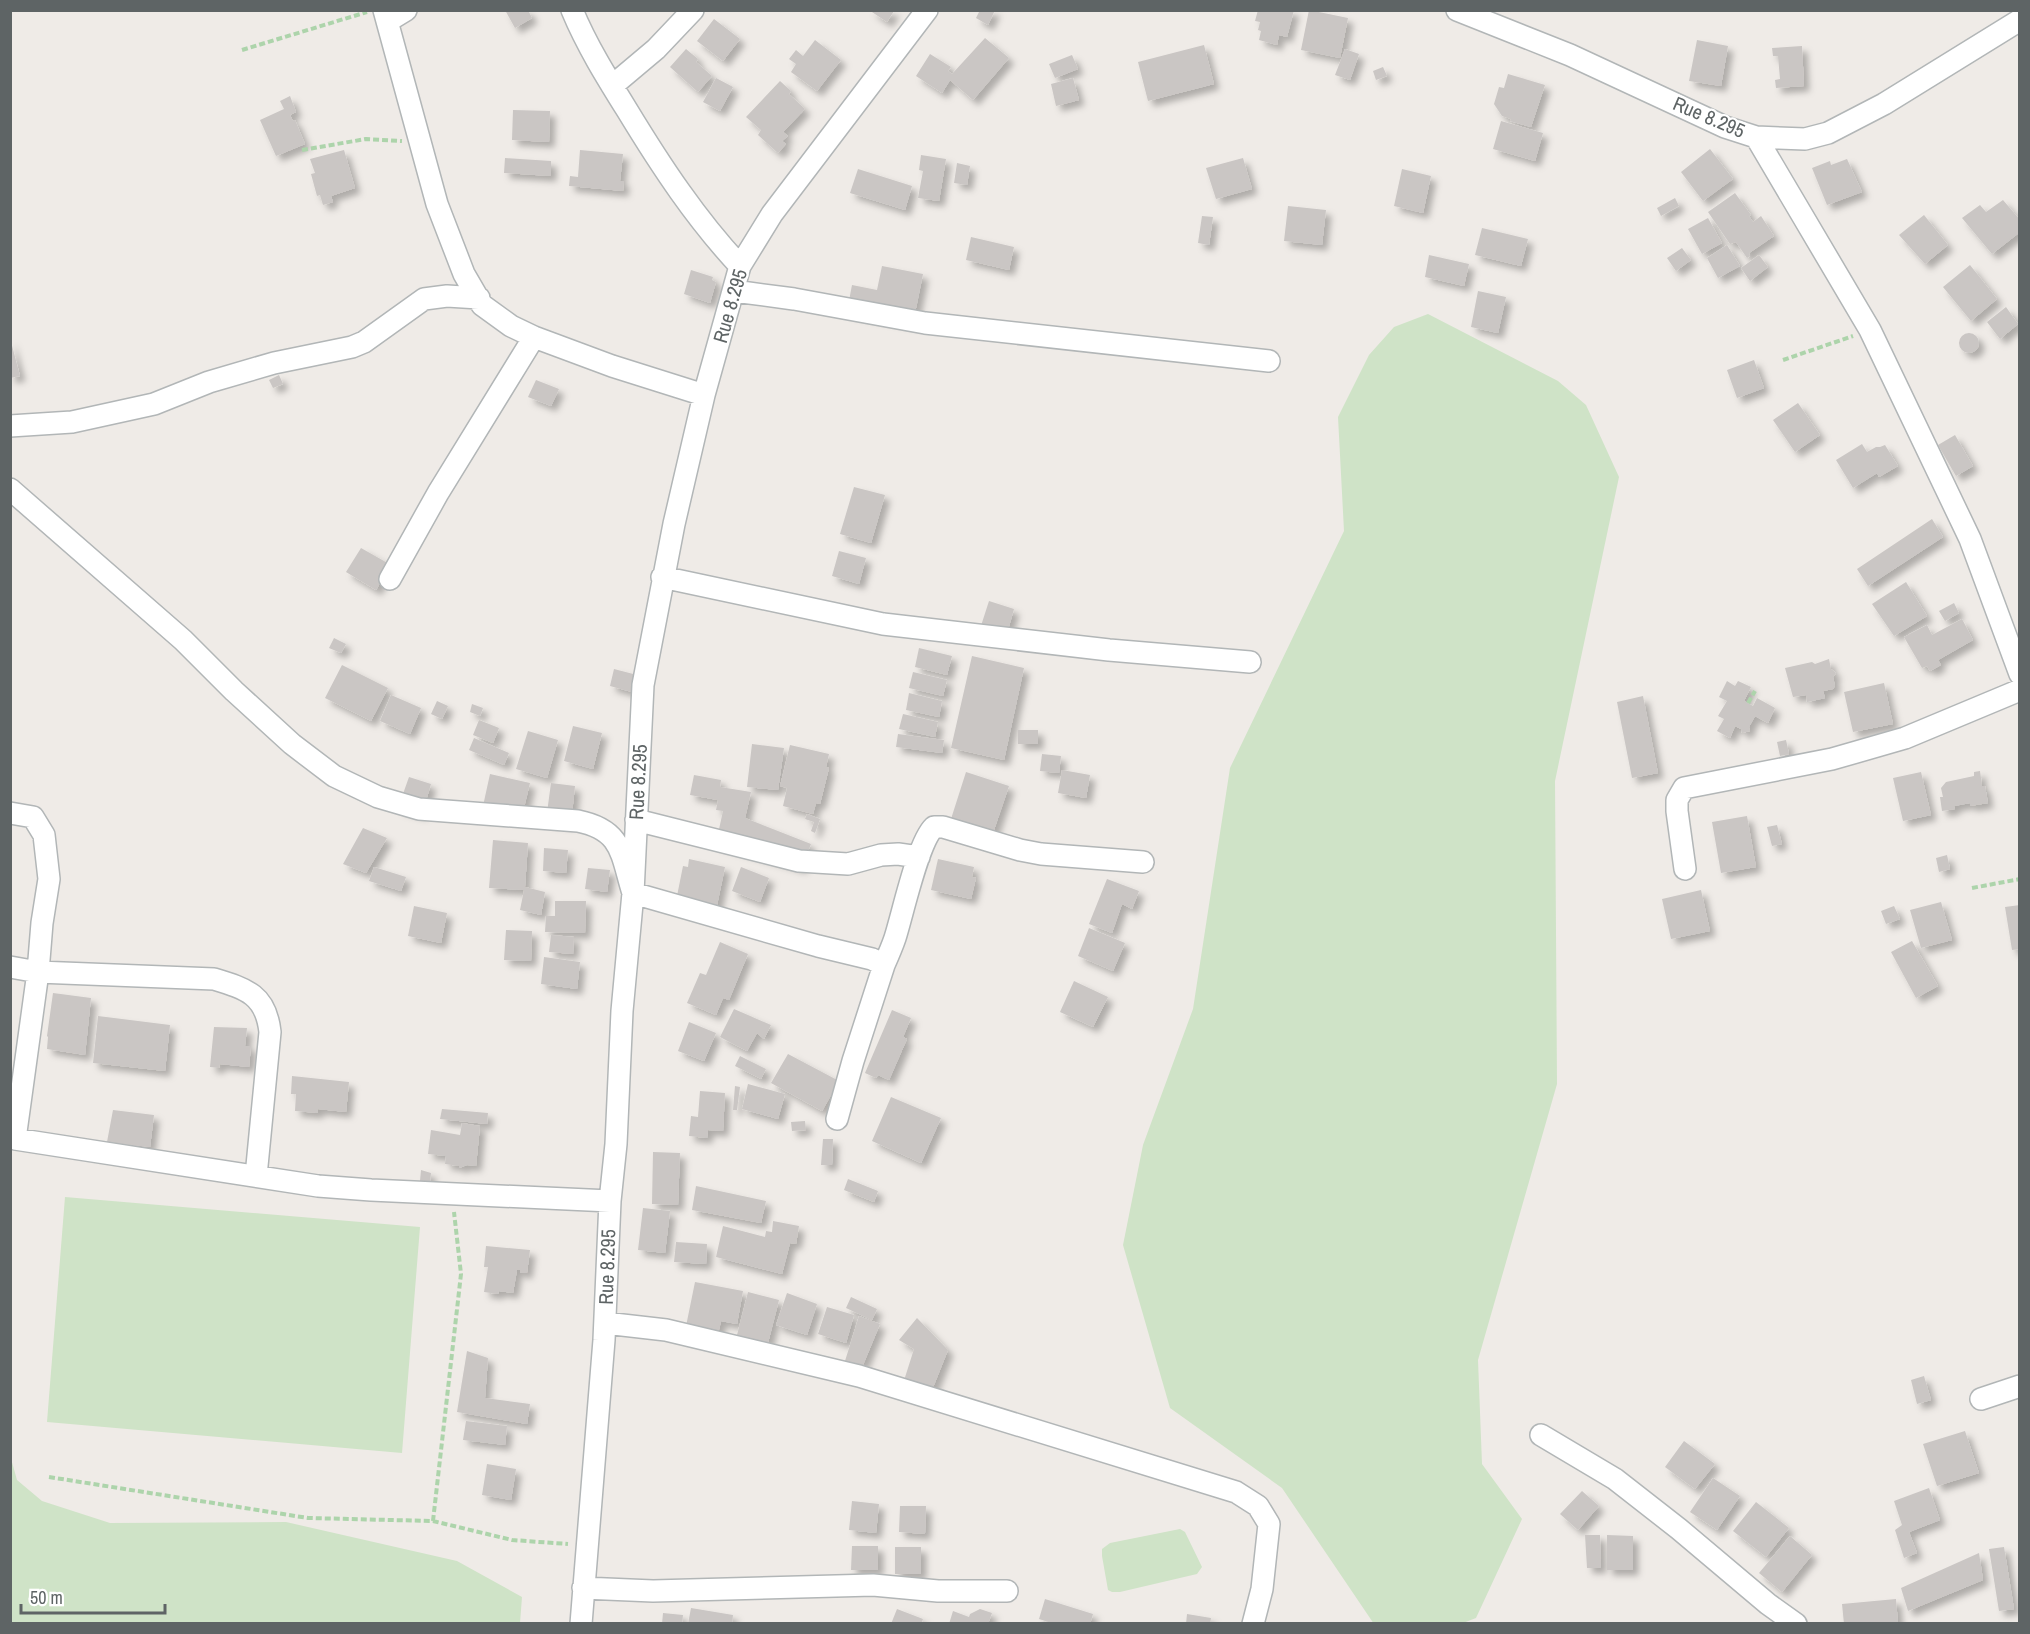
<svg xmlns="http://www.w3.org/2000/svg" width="2030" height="1634" viewBox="0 0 2030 1634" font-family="'Archivo Narrow',sans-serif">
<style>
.green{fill:#cfe3c7}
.building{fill:#cac6c4;filter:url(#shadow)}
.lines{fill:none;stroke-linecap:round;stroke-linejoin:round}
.minor-casing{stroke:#b2b6b7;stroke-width:24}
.path{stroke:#add4ab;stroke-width:4;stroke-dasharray:6 3;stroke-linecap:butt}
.minor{stroke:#fff;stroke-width:21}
.labels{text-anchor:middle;stroke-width:4.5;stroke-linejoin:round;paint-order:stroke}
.street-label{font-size:20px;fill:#5e6465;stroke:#fff}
</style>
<defs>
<filter id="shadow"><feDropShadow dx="5.5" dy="5.5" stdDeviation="3" flood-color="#0004"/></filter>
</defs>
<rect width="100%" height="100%" fill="#efebe7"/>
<path class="green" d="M1428,314L1558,381L1586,405L1619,477L1555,781L1557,1084L1478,1360L1482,1464L1522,1519L1476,1618L1463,1623L1374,1624L1282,1488L1170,1408L1123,1245L1143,1145L1193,1009L1230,768L1344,531L1338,417L1369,355L1394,327Z
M65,1197L420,1227L402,1453L47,1422Z
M10,1455L17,1480L42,1501L110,1523L286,1522L457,1561L522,1597L520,1623H11Z
M1180,1529L1185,1532L1202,1567L1197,1574L1120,1592H1112L1108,1590L1102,1556V1549L1110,1543Z"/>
<path class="building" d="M505,10H528L532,18L515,28Z
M869,10H892L894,11L887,22Z
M980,10H995L988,25L976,18Z
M1258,10H1294L1287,37L1279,35L1277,45L1259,40L1261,31L1258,30L1260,22L1255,21Z
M1309,10L1348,18L1340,58L1301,50Z
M714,19L740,39L723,61L697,41Z
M985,38L1009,58L973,100L950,80L942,93L916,76L930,54L951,67L948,71L952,74Z
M815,40L841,60L817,91L791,72L796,64L789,59L796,50L803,56Z
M1697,40L1728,46L1721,86L1689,81Z
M1204,45L1214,84L1148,101L1138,62Z
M1802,46L1804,86L1776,88L1775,80L1780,79L1778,56H1773L1772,48Z
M686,49L698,59L696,62L712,76L698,92L670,67Z
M1345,49L1359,54L1350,80L1335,75Z
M1072,55L1078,69L1055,78L1049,64Z
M1383,67L1387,76L1376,80L1373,71Z
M1508,74L1545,85L1531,127L1510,121L1511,119L1502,116L1494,104L1499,87L1504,88Z
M716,78L733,87L720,111L703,102Z
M1073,78L1079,100L1056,106L1051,84Z
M780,81L791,91L789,94L805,109L783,132L788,136L782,141L786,144L778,153L758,135L761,130L746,117Z
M290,96L296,112L290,115L293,121L295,120L305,144L276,156L260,120L284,109L280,101Z
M513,110L550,111L549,142L512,140Z
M1501,121L1543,133L1535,161L1493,149Z
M1710,149L1733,179L1703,201L1681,172Z
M344,150L355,188L331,196L333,202L323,205L320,195L317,196L311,174L315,173L310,159Z
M580,150L623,154L620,181H624L623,191L569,186L570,176L578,177Z
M921,155L946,159L939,201L918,198L923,171L919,170Z
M505,158L551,161V176L504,173Z
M1243,158L1252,189L1216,199L1206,168Z
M1847,159L1862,192L1827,205L1812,168L1830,161L1831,165Z
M957,163L970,166L967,185L954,183Z
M858,169L912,186L905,210L850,193Z
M1402,169L1431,176L1423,213L1394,206Z
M1735,193L1751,215L1749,216L1753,222L1761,216L1774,236L1749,253L1750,256L1747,258L1736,242L1730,244L1708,212Z
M1675,198L1679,206L1661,216L1657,208Z
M2003,200L2020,220V232L1992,254L1962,218L1980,205L1986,212Z
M1288,206L1326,210L1322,245L1284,241Z
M1924,215L1948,245L1925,264L1899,235Z
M1202,216L1213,217L1209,245L1198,243Z
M1708,218L1722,243L1702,254L1688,229Z
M1482,228L1528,239L1521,266L1475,255Z
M971,237L1014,247L1009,270L966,260Z
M1727,245L1740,266L1718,278L1707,258Z
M1682,248L1691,260L1676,271L1667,258Z
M1429,255L1469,264L1464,286L1425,277Z
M1759,255L1768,267L1750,281L1741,268Z
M1970,265L1997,299L1971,321L1943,287Z
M882,266L923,274L913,323L847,311L852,285L877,290Z
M691,270L713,277L712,280L716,282L710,303L684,294Z
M1478,291L1506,297L1498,333L1471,327Z
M2006,307L2018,324L2000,339L1987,322Z
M1959 343a10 10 0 1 1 20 0a10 10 0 1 1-20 0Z
M10,338L20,376L10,378Z
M1754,360L1764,388L1737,398L1727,370Z
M279,375L283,384L273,388L269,380Z
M536,380L559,389L551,406L528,397Z
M1798,403L1820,435L1795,452L1773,420Z
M1955,435L1973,466L1956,476L1938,445Z
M1862,444L1867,452L1876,447H1880L1885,445L1898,466L1879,477L1877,473L1853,488L1836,460Z
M854,487L885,495L871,543L840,534Z
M1932,519L1943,537L1868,586L1857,569Z
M361,548L391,565L376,590L346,572Z
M839,551L866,558L859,584L832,576Z
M1906,582L1927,616L1894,636L1872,604Z
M989,601L1014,609L1006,637L979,632Z
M1954,603L1959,613L1945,621L1939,611Z
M1962,619L1973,640L1938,660L1941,665L1930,671L1927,666L1922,668L1904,637L1927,625L1932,635Z
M334,638L346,644L341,653L329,648Z
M919,648L952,656L947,675L915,667Z
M972,656L1024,668L1004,760L951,748Z
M1829,659L1831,669L1836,673L1833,677L1835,686L1833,689L1823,691L1825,698L1807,702L1806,695L1793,697L1785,668L1812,662L1815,664Z
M342,665L388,688L371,721L325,698Z
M614,669L637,675L632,692L610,686Z
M913,672L947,680L943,696L909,688Z
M1727,681L1735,686L1738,681L1751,687L1744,701L1753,706L1757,698L1775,708L1768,723L1755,716L1749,727L1750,731L1742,733L1741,729L1735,726L1730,738L1717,731L1724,719L1718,716L1727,701L1719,697Z
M1884,683L1893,724L1853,732L1844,692Z
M909,693L942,701L939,717L906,710Z
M391,695L421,708L410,734L380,721Z
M1643,696L1658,773L1632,778L1617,702Z
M437,701L448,706L442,719L431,714Z
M472,704L483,708L480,716L470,712Z
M903,714L938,722L935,737L899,729Z
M479,720L499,728L493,743L473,735Z
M573,726L602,733L593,769L564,761Z
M1018,730H1038V744H1018Z
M528,731L558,740L547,778L516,769Z
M898,734L944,740L942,753L896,747Z
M474,738L509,753L504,765L469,750Z
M1786,740L1789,754L1780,756L1777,742Z
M752,744L784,748L778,790L747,787Z
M790,745L829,754L826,767L829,768L820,804L816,803L813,814L783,806L787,788L780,786Z
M1042,754L1061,756L1059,773L1040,771Z
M1062,770L1090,775L1086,798L1058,793Z
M1980,771L1982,786H1985L1988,803L1970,806V803L1954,806L1955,809L1942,811L1940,797H1943L1941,788L1946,782L1974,776V772Z
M966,772L1009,786L993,833L951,819Z
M1921,772L1931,815L1903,821L1893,778Z
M490,774L530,783L522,816L483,806Z
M694,775L721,780L720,787L751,792L745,818L811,844L801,868L716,843L723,811L716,810L718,800L690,795Z
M409,777L431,784L422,814L398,808Z
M551,783L575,786L571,823L546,820Z
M807,814L820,819L815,833L811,831L814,822L805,819Z
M1747,816L1756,867L1721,873L1712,822Z
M1777,825L1782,844L1772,846L1767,827Z
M363,828L387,838L366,873L343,864Z
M493,840L528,843L525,887L545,892L541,915L520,910L524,890L489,888Z
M544,848L568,850L566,873L543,871Z
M1947,855L1950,869L1939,872L1936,858Z
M689,859L725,867L716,910L676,901L683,866L688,867Z
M938,859L974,867L972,877L976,878L971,899L931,890Z
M374,867L406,877L401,891L369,881Z
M741,867L769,878L760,902L732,891Z
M588,868L610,870L607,892L585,889Z
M1107,879L1139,891L1132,909L1122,904L1112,933L1089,924Z
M1701,890L1710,931L1671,939L1662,899Z
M555,901H586L585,933L545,932L546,916H555Z
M1941,902L1952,940L1921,948L1910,910Z
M2020,905V949L2012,950L2005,907Z
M414,906L447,913L441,943L408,936Z
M1894,906L1900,919L1886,924L1881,911Z
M1089,928L1125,943L1113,971L1078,956Z
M506,930L532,931L531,961L504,960Z
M551,935L574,937L573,954L549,952Z
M1912,941L1938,986L1916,998L1891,952Z
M720,942L748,954L729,1000L723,998L716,1015L687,1003L700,973L706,975Z
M544,957L580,962L577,989L541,984Z
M1074,981L1108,997L1093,1027L1060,1012Z
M53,993L91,998L85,1055L47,1049L48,1037L47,1036Z
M734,1009L771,1025L764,1039L757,1033L747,1051L720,1037Z
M892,1010L911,1018L903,1037L907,1039L889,1080L878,1075L876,1078L865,1073Z
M98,1016L170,1025L165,1071L93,1063Z
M689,1022L716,1033L704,1061L678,1051Z
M214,1027L247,1028L245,1046H251L249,1067L220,1064L219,1068L210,1067Z
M788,1054L839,1081L822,1111L771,1083Z
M740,1056L766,1069L761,1079L735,1066Z
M292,1076L349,1082L346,1112L318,1109V1113L295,1111L296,1094H291Z
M748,1084L785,1094L778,1119L742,1109Z
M735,1086L740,1087L737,1110H733Z
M700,1091L725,1093L723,1131L708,1130L707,1138L689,1136L691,1116L698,1117Z
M891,1097L941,1118L921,1163L872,1141Z
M442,1109L488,1113L487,1124L440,1119Z
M113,1110L154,1115L150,1147L107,1142Z
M805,1121L806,1130L792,1131L791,1122Z
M462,1123L480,1126L476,1166L467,1165L459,1168V1166L445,1164L446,1156L428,1154L431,1130L460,1135Z
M823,1139H833L832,1165H821Z
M653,1152L680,1153L678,1205L652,1204Z
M421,1170L431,1173L429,1192H419Z
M848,1179L878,1191L874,1202L844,1190Z
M696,1186L766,1201L761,1223L692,1210Z
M643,1208L670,1211L665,1253L638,1250Z
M773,1221L799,1226L796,1244L790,1243L782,1274L716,1257L723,1226L765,1237L766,1231L772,1232Z
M676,1242L707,1244L706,1264L674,1262Z
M486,1246L530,1250L527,1273H520V1270H517L513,1293L499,1291L498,1294L484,1292L488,1267H484Z
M695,1282L743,1291L737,1324L721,1321L716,1343L684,1336Z
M748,1292L779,1300L768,1343L737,1335Z
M787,1293L817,1304L807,1335L776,1325Z
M851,1297L877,1309L872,1320L846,1308Z
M827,1307L854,1315L846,1343L818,1334Z
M859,1316L880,1324L863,1365L845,1361Z
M917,1318L948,1350L928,1400L901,1390L914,1349L899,1340Z
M467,1351L488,1358L485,1398L530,1404L527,1424L457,1412Z
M1924,1376L1931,1400L1917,1404L1911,1380Z
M466,1421L507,1426L505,1445L463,1440Z
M1965,1431L1979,1473L1937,1486L1923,1444Z
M1684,1441L1715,1464L1695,1489L1665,1467Z
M487,1464L516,1469L511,1500L482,1495Z
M1713,1478L1740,1496L1717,1530L1690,1512Z
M1929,1488L1940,1520L1909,1532L1917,1553L1904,1558L1895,1530L1902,1525L1894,1501Z
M1582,1491L1599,1506L1578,1530L1560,1514Z
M852,1501L879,1504L876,1533L849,1530Z
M1756,1502L1789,1528L1766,1557L1733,1531Z
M900,1506H926L925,1534L899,1532Z
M1585,1535H1600L1601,1568H1587Z
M1607,1535L1633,1536V1570H1607Z
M1790,1536L1812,1555L1782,1592L1759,1573Z
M852,1546H878V1570H851Z
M895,1547H921V1574H895Z
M2004,1547L2014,1609L1999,1611L1989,1549Z
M1979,1553L1983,1580L1908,1611L1901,1588Z
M1045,1599L1093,1614L1090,1624H1055L1039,1619Z
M1896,1599L1898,1624H1844L1842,1604Z
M691,1608L733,1615L732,1624H688Z
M897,1609L923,1619L921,1624H891Z
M980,1609L992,1613L988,1624H949L953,1611L969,1617L970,1614Z
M663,1613L683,1615L682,1624H662Z
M1187,1614L1211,1618L1210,1624H1186Z"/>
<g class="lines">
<g class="minor-casing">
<path id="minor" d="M384,10L437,204L464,274L482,305L511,326L534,337L612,366L704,395
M572,10C587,46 607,78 627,110C661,166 696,219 740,266
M1457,10L1570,55L1725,127L1756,137L1805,139L1828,133L1884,104L2020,20
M388,21L406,10
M612,86L656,49L693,10
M1756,137L1870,330L1970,539L2020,674
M734,291L794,299L925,323L1269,361
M10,426L72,422L154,404L209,382L274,363L352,347L364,342L424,299L447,296L479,298
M10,489L183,640L234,691L292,744L334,776L378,797L419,809L578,821C623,830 621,855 633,893L818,946L872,959L884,965C888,956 892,947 895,938C903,913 918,842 934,827H943L1020,850L1041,854L1143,862
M662,577L883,624L1109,650L1250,662
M390,579L438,493L534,337
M10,813L33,817L44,835L49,879L42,923L38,972L214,979C247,989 266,995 270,1032L256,1176
M636,820L799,861L848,864L881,855L898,854L919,857
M1685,869L1677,811V800L1684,788L1832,759L1905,738L2020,690
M10,967L38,972L15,1139L318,1186L371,1190L610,1201
M837,1119L853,1061L884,965
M605,1323L666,1330L859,1376L1236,1492L1258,1506L1269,1524L1262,1589L1253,1624
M1981,1399L2020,1386
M1541,1435L1615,1479L1679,1529L1768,1604L1796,1624
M583,1588L653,1591L873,1585L938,1591H1007
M581,1624L604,1340L610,1201L616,1144L622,1011L633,893L643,685L674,524L704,395L740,266L772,214L927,10"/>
</g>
<path class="path" d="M242,50L367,12
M302,150L366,139L402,141
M1783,360L1853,336
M1748,703L1755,691
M1972,888L2020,879
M49,1477L308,1518L433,1521L512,1540L568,1544
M433,1521L461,1274L454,1212"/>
<use href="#minor" class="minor"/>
</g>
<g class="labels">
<g class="street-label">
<text transform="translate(1709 117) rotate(23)" y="7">Rue 8.295</text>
<text transform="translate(730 306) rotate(-74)" y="7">Rue 8.295</text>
<text transform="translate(638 782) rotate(-87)" y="7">Rue 8.295</text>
<text transform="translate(607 1267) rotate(-88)" y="7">Rue 8.295</text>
</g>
</g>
<rect width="2030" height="1634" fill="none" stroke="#5e6465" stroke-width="24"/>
<path d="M21 1604v9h144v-9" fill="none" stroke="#5e6465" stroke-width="3"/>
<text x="30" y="1604" font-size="18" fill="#5e6465" stroke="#ffffff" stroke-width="4.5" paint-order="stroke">50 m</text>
</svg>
